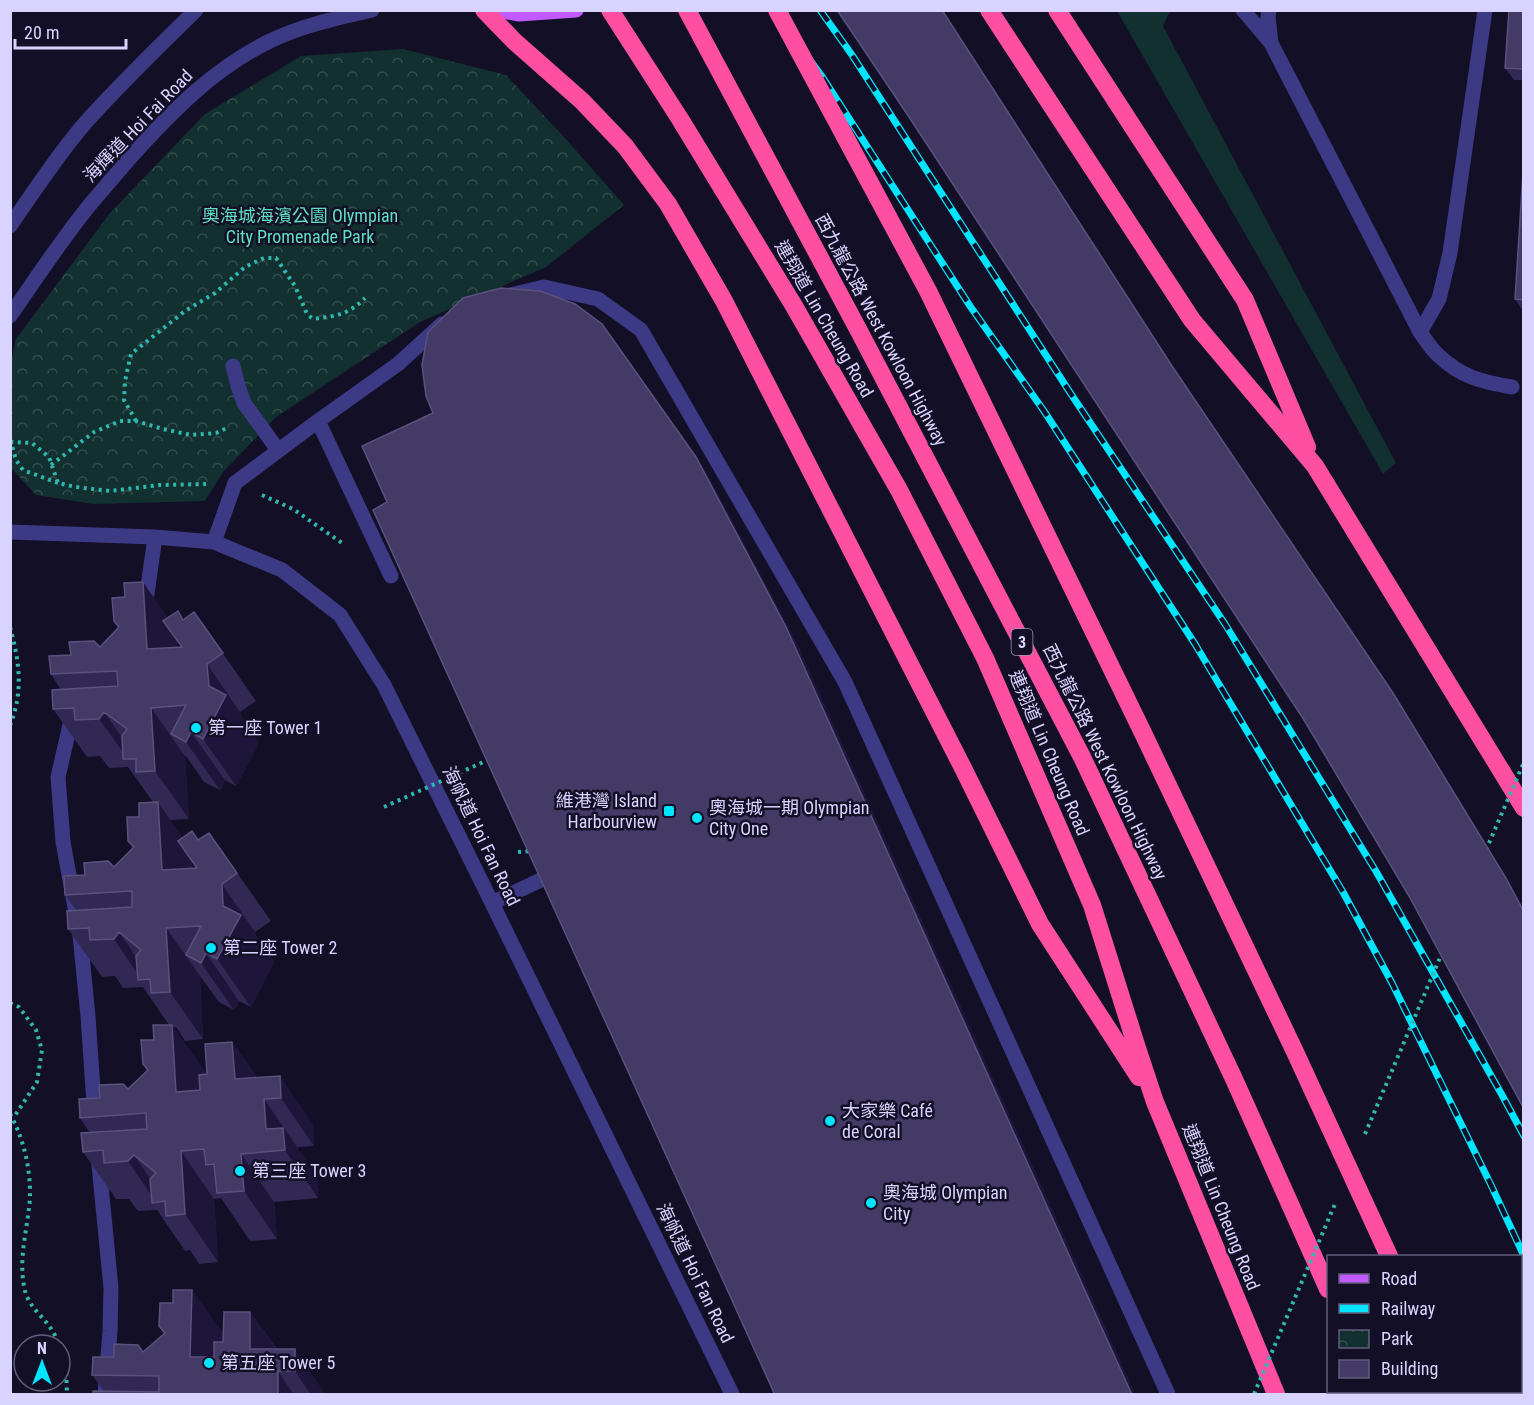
<svg xmlns="http://www.w3.org/2000/svg" width="1534" height="1405" viewBox="0 0 1534 1405" font-family="'Roboto Condensed','Noto Sans TC',sans-serif">
<style>
.grass{fill:#12302f}
.park{fill:url(#park-crowns)}
.lines{fill:none;stroke-linecap:round;stroke-linejoin:round}
.path{stroke:#2fb8b0;stroke-width:4;stroke-dasharray:3 4.5;stroke-linecap:butt}
.minor{stroke:#3d3a85;stroke-width:15}
.major{stroke:#c25bff;stroke-width:15}
.highway{stroke:#ff4fa3;stroke-width:18}
.rail-casing{stroke:#00e5ff;stroke-width:7}
.rail{stroke:#130f26;stroke-width:4.5;stroke-dasharray:14;stroke-linecap:butt}
.path-bridge{stroke:#2fb8b0;stroke-width:4;stroke-dasharray:3 4.5;stroke-linecap:butt}
.highway-bridge{stroke:#ff4fa3;stroke-width:18}
.wall{fill:#312854;fill-rule:evenodd}
.shaded-wall{fill:#1d163a}
.building{fill:#433a66;stroke:#5a527e;stroke-width:1.5}
.poi-dot{fill:#00e5ff;stroke:#130f26;stroke-width:2}
.labels{text-anchor:middle;stroke-width:5;stroke-linejoin:round;paint-order:stroke}
.shield{fill:#130f26;stroke:#9e99be;stroke-width:1.5}
.shield-label{font-size:16px;font-weight:bold;fill:#d9d4ff}
.street-label{font-size:18px;fill:#d9d4ff;stroke:#130f26}
.park-label{font-size:18px;fill:#5fe0c0;stroke:#130f26}
.poi-label{font-size:18px;fill:#d9d4ff;stroke:#130f26;text-anchor:start}
</style>
<defs>
<pattern id="park-crowns" width="20" height="18" patternUnits="userSpaceOnUse" patternTransform="scale(1.5)"><rect width="20" height="18" fill="#12302f"/><path d="M2 6a3 3 0 1 1 6 0M12 15a3 3 0 1 1 6 0" fill="none" stroke="#344d4e"/></pattern>
</defs>
<rect width="100%" height="100%" fill="#130f26"/>
<path class="grass" d="M1117,11H1170L1163,26L1396,463L1383,474Z"/>
<path class="park" d="M403,49L506,75L565,138L624,205L546,267L420,322L276,417L223,472L205,501L93,504L36,495L11,468V362L16,339L110,213L205,114L301,56Z"/>
<g class="lines">
<path class="path" d="M136,421L124,400L125,381L131,354L185,311L215,293L245,267L264,258H276L295,286L307,314L313,319C336,316 348,315 365,298
M51,465L94,432L120,421H136L163,429L191,435L216,433L229,427
M58,483L23,470L16,460L11,442L32,443L49,457L58,483L76,487L110,491L160,485L206,484
M262,495L293,509L345,545
M10,627C19,660 24,691 10,725
M518,852L531,851
M10,1003L19,1007L36,1030L42,1050L37,1082L14,1117
M10,1114C25,1140 33,1179 29,1208C26,1234 19,1260 24,1286C27,1307 44,1316 53,1332C56,1336 57,1341 58,1345
M60,1351L66,1369L67,1394"/>
<path class="minor" d="M1243,10L1271,43
M1269,10L1268,17L1271,43L1420,332C1426,340 1431,349 1438,355C1461,377 1482,382 1512,387
M10,226C35,190 58,154 86,122C121,83 158,47 196,10
M510,295L544,287L598,299L641,330L845,682L1168,1394
M10,316C37,277 63,237 93,201C105,187 117,173 129,159C171,112 215,67 272,40C304,25 338,18 372,10
M1420,332L1439,299L1450,253L1485,10
M233,366L238,386L244,403L278,450
M318,421L391,576
M10,532L155,537L214,542L282,570L340,615L384,685L492,903L732,1394
M214,542L235,483L318,421L398,364L442,324
M141,607L147,594L155,537
M73,712L58,777L63,842L80,935L88,1016L95,1119
M492,903L545,878
M98,1155L111,1288L110,1331L105,1394"/>
<path class="major" d="M497,10L519,14L576,10"/>
<path class="highway" d="M484,10L514,41L582,101L625,146L668,204L724,301L962,766L1040,924L1139,1077
M610,10L680,119L794,306L899,490L985,658L1092,905L1137,1048L1155,1102L1276,1394
M687,10L859,331L1082,757L1234,1079L1328,1289
M989,10L1192,320L1315,466L1524,808
M1057,10L1245,300L1307,447
M1372,1392L1373,1394
M1449,1392L1450,1394"/>
<g class="rail-casing">
<path id="rail" d="M773,10L821,75L970,306L1044,411L1195,644L1343,892L1392,983L1491,1185L1524,1256
M820,10L852,55L1071,394L1225,624L1377,873L1502,1095L1524,1136"/>
</g>
<use href="#rail" class="rail"/>
<path class="path-bridge" d="M384,807L490,759
M1486,850L1524,762
M1365,1134L1442,953
M1254,1394L1335,1204"/>
<path class="highway-bridge" d="M777,10L928,291L1143,733L1296,1054L1389,1256"/>
</g>
<path class="wall" d="M1524,10V80H1514L1505,68Z
M1515,299L1524,300V311H1523Z
M194,612L256,701L240,712L241,716L259,743L236,786L225,780L220,790L204,782L186,756H185L189,819L170,820L183,838L198,840L209,833L271,921L255,932L256,936L274,962L251,1007L239,1001L234,1010L219,1002L200,976L203,1039L185,1041L176,1027L174,1028L206,1073V1074H207L232,1042L257,1077L313,1124L314,1146L298,1147V1149L317,1176L318,1198L274,1202L277,1239L250,1241L221,1198L214,1199L218,1262L199,1264L190,1250L185,1251L157,1210L138,1211L129,1199H116L83,1152L90,1133L80,1118L100,1098L128,1089L147,1071L143,1064L154,1040L169,1025L143,987L123,988L115,976L102,977L68,929L76,910L65,895L85,875L114,867L133,849L128,841L139,817L153,802L128,767L109,768L100,756L87,757L53,709L61,690L51,674L71,655L100,647L118,628L114,621L168,618L184,620ZM177,640L182,647L177,648ZM192,861L197,868H192Z
M192,1290L223,1334L250,1312L277,1349L326,1395H93L104,1391L92,1375L114,1357L143,1352L164,1334L159,1326L173,1303Z"/>
<path class="shaded-wall" d="M1176,372L1397,699L1510,884L1524,910V912Z
M696,457L708,475L798,645L1136,1395H1132Z
M143,582L176,629L180,697L147,649Z
M207,664L240,712L241,716L259,743L236,786L203,739L209,686Z
M151,708L185,756L189,819L155,771Z
M104,712L138,760L136,759H128L99,719Z
M191,732L225,780L220,790L186,742Z
M158,802L191,850L195,918L162,870Z
M222,884L255,932L256,936L274,962L251,1007L217,959L223,906Z
M166,928L200,976L203,1039L170,992Z
M119,932L152,980L150,979L142,980L114,939Z
M206,953L239,1001L234,1010L201,963Z
M172,1025L206,1073L210,1140L176,1092Z
M232,1042L266,1090L264,1099L317,1176L318,1198L285,1150L266,1129L235,1079Z
M280,1076L313,1124L314,1146L281,1098Z
M181,1151L214,1199L218,1262L185,1214Z
M241,1154L274,1202L277,1239L244,1191Z
M134,1155L167,1203L165,1201L156,1202L128,1161Z
M192,1290L226,1337L224,1395L190,1357Z
M250,1312L284,1360L278,1371L294,1395H278L250,1349Z
M295,1349L326,1395H311L295,1371Z"/>
<path class="building" d="M837,10H942L1172,366L1393,693L1506,878L1524,912V1109L1409,896L1304,720L909,117Z
M1509,10H1524V69L1505,68Z
M1524,156V300L1515,299Z
M501,288L540,291L575,304L602,324L696,457L786,627L1132,1395H775L373,510L387,502L362,446L433,413L426,396L422,365L428,332L463,298Z
M143,582L147,649L182,647L163,621L178,611L183,620L194,612L223,653L207,664L209,686L226,695L203,739L191,732L186,742L171,734L186,705L151,708L155,771L136,772V759H123L122,736L127,729L104,712L99,719L75,720L74,708L53,709L52,690L118,686L117,671L51,674L49,656L71,655L69,642L94,641L100,647L119,627L114,621L112,598L125,597L124,583Z
M158,802L162,870L197,868L178,841L192,831L198,840L209,833L237,873L222,884L223,906L241,915L217,959L206,953L201,963L186,955L201,926L166,928L170,992L151,993L150,979L138,980L136,956L141,950L119,932L114,939L90,940L89,928L68,929L67,911L132,907V891L65,895L64,876L85,875L84,863L108,861L114,867L134,847L128,841L127,817H139V803Z
M153,1025H172L176,1092L200,1090L199,1075L207,1074L205,1044L232,1042L235,1079L280,1076L281,1098L264,1099L266,1129L283,1128L285,1150L241,1154L244,1191L217,1193L214,1164L206,1165L204,1149L181,1151L185,1214L166,1216L165,1201L152,1203L150,1179L156,1173L134,1155L128,1161L104,1163L103,1150L83,1152L81,1133L147,1129L146,1113L80,1118L79,1099L100,1098L99,1085L123,1084L128,1089L148,1070L143,1064L141,1040H154Z
M173,1290H192L190,1357H214V1342H223L224,1312H250V1349H295V1371H278V1395H93V1391L159,1392V1376L92,1375L93,1357H114V1344L138,1345L143,1352L165,1333L159,1326L160,1303H173Z"/>
<g class="poi-dot">
<circle cx="196" cy="728" r="6"/>
<rect x="663" y="805" width="12" height="12" rx="3"/>
<circle cx="697" cy="818" r="6"/>
<circle cx="211" cy="948" r="6"/>
<circle cx="830" cy="1121" r="6"/>
<circle cx="240" cy="1171" r="6"/>
<circle cx="871" cy="1203" r="6"/>
<circle cx="209" cy="1363" r="6"/>
</g>
<g class="labels">
<rect class="shield" x="1011.5" y="629" width="21" height="26" rx="4.5"/>
<g class="shield-label">
<text x="1022" y="648">3</text>
</g>
<g class="street-label">
<text transform="translate(138 126) rotate(-46)" y="6">海輝道 Hoi Fai Road</text>
<text transform="translate(824 319) rotate(60)" y="6">連翔道 Lin Cheung Road</text>
<text transform="translate(881 330) rotate(62)" y="6">西九龍公路 West Kowloon Highway</text>
<text transform="translate(1049 753) rotate(67)" y="6">連翔道 Lin Cheung Road</text>
<text transform="translate(1105 762) rotate(64)" y="6">西九龍公路 West Kowloon Highway</text>
<text transform="translate(481 836) rotate(64)" y="6">海帆道 Hoi Fan Road</text>
<text transform="translate(1221 1207) rotate(68)" y="6">連翔道 Lin Cheung Road</text>
<text transform="translate(695 1273) rotate(64)" y="6">海帆道 Hoi Fan Road</text>
</g>
<g class="park-label">
<text x="300" y="222">奧海城海濱公園 Olympian<tspan x="300" dy="21">City Promenade Park</tspan></text>
</g>
<g class="poi-label">
<text x="208" y="734">第一座 Tower 1</text>
<text x="657" y="807" text-anchor="end">維港灣 Island<tspan x="657" dy="21">Harbourview</tspan></text>
<text x="709" y="814">奧海城一期 Olympian<tspan x="709" dy="21">City One</tspan></text>
<text x="223" y="954">第二座 Tower 2</text>
<text x="842" y="1117">大家樂 Café<tspan x="842" dy="21">de Coral</tspan></text>
<text x="252" y="1177">第三座 Tower 3</text>
<text x="883" y="1199">奧海城 Olympian<tspan x="883" dy="21">City</tspan></text>
<text x="221" y="1369">第五座 Tower 5</text>
</g>
</g>
<rect width="1534" height="1405" fill="none" stroke="#d9d4ff" stroke-width="24"/>
<rect x="1327" y="1255" width="195" height="138" fill="#130f26" stroke="#625e7d" stroke-width="1.5"/>
<rect x="1339" y="1274" width="30" height="9" fill="#c25bff" stroke="#625e7d" stroke-width="1.5"/>
<text x="1381" y="1285" font-size="18" fill="#d9d4ff">Road</text>
<rect x="1339" y="1304" width="30" height="9" fill="#00e5ff" stroke="#625e7d" stroke-width="1.5"/>
<text x="1381" y="1315" font-size="18" fill="#d9d4ff">Railway</text>
<rect x="1339" y="1330" width="30" height="18" fill="url(#park-crowns)" stroke="#625e7d" stroke-width="1.5"/>
<text x="1381" y="1345" font-size="18" fill="#d9d4ff">Park</text>
<rect x="1339" y="1360" width="30" height="18" fill="#433a66" stroke="#625e7d" stroke-width="1.5"/>
<text x="1381" y="1375" font-size="18" fill="#d9d4ff">Building</text>
<g transform="translate(42 1363)"><circle r="28" fill="#130f26" stroke="#625e7d" stroke-width="1.5"/>
<path d="M0-4.5L10 22L0 15L-10 22Z" fill="#00e5ff"/>
<text y="-9" font-size="16" font-weight="bold" text-anchor="middle" fill="#d9d4ff">N</text>
</g>
<path d="M15 39v9h111v-9" fill="none" stroke="#d9d4ff" stroke-width="3"/>
<text x="24" y="39" font-size="18" fill="#d9d4ff" stroke="#130f26" stroke-width="4.5" paint-order="stroke">20 m</text>
</svg>
